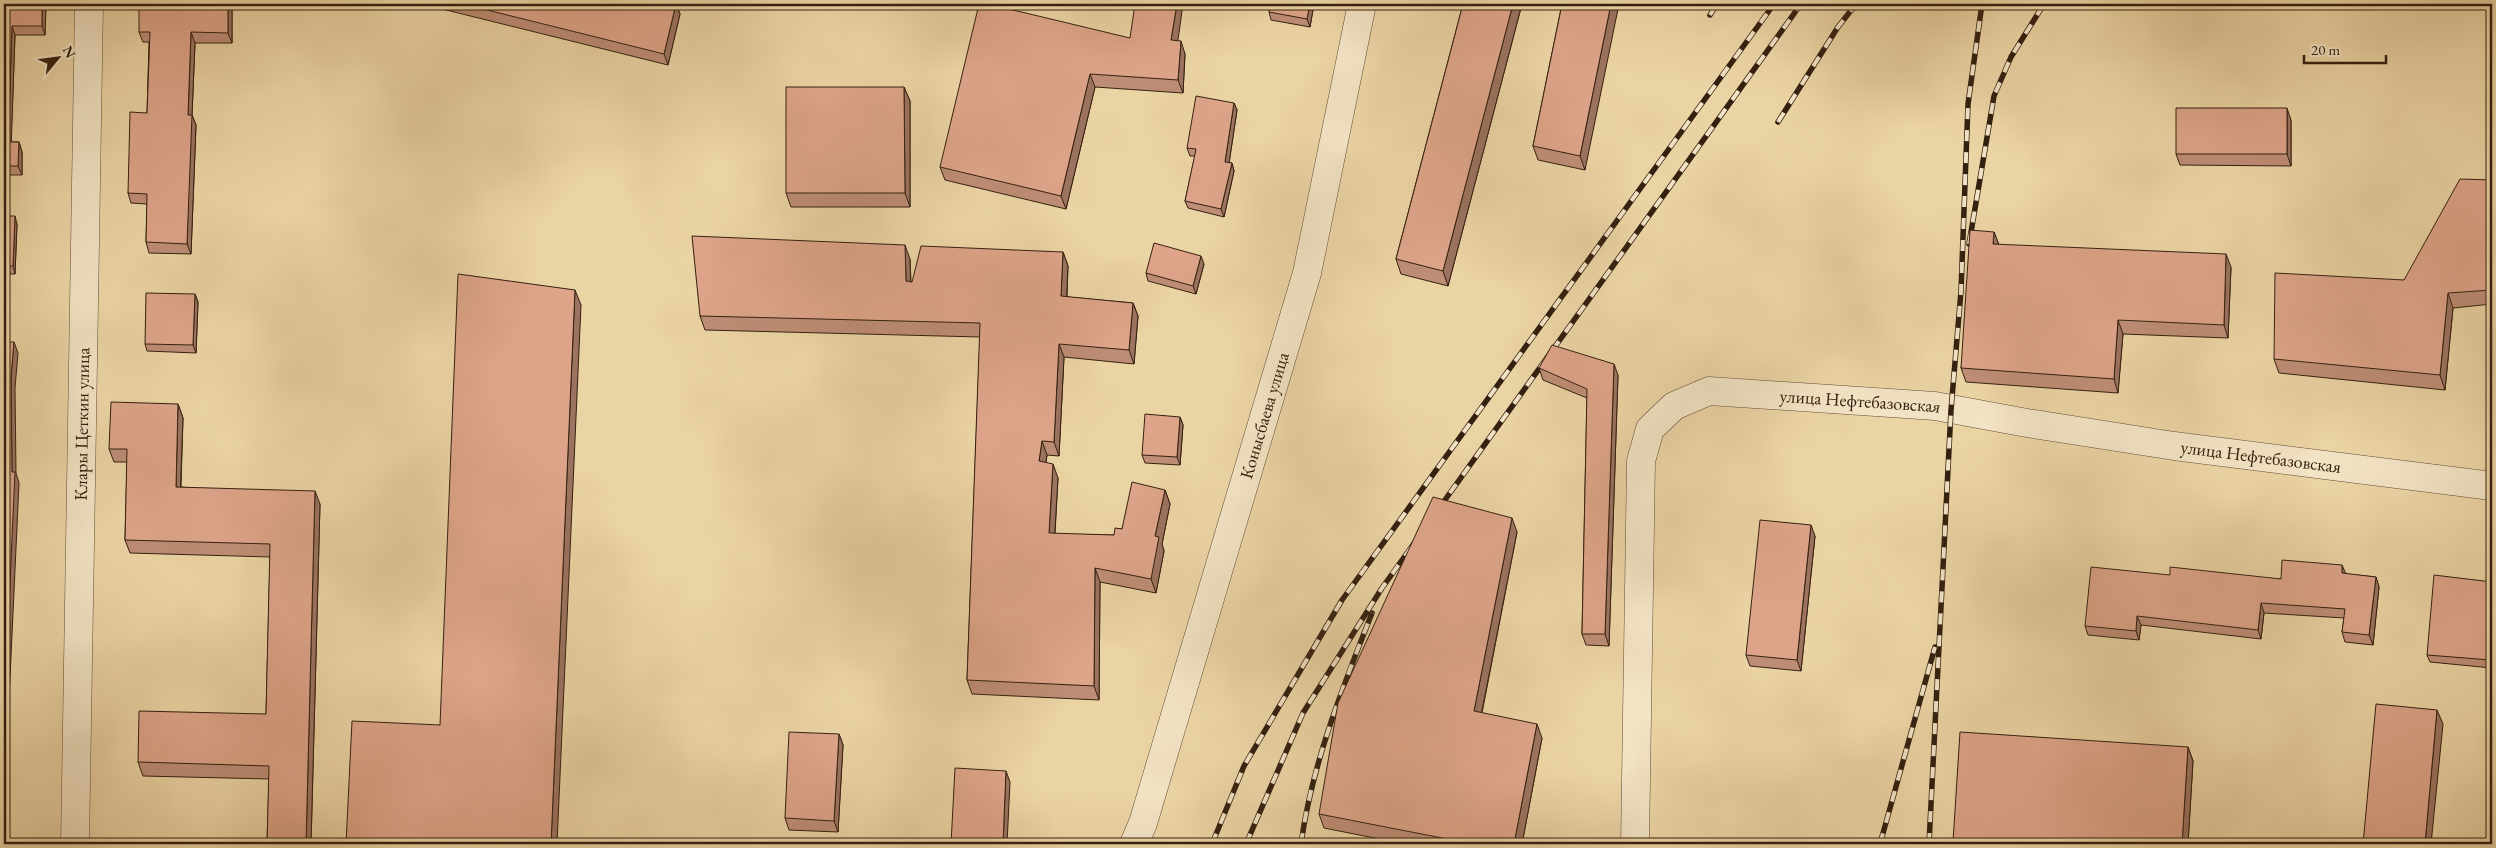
<svg xmlns="http://www.w3.org/2000/svg" width="2496" height="848" viewBox="0 0 2496 848" font-family="'EB Garamond',serif">
<style>
.lines{fill:none;stroke-linecap:round;stroke-linejoin:round}
.minor-casing{stroke:#624d35;stroke-width:29}
.minor{stroke:#f2e3c4;stroke-width:28}
.rail-casing{stroke:#342010;stroke-width:5.5}
.rail{stroke:#f2e3c4;stroke-width:4;stroke-dasharray:11;stroke-linecap:butt}
.wall{fill:#be8d76;stroke:#342010}
.shaded-wall{fill:#9b7360;stroke:#342010}
.building{fill:#dda489;stroke:#342010}
.labels{text-anchor:middle;stroke-width:5;stroke-linejoin:round;paint-order:stroke}
.street-label{font-size:18px;fill:#342010;stroke:#f2e3c4}
</style>
<rect width="100%" height="100%" fill="#ebd4a4"/>
<filter id="stains"><feTurbulence type="fractalNoise" baseFrequency=".004" numOctaves="4"/><feColorMatrix values="0 0 0 0 .2 0 0 0 0 .09 0 0 0 0 .02 0 0 0 .5 -.17"/></filter>
<radialGradient id="worn" r=".72"><stop offset=".6" stop-color="#630" stop-opacity="0"/><stop offset="1" stop-color="#630" stop-opacity=".3"/></radialGradient>
<g class="lines">
<g class="minor-casing">
<g id="minor">
<path id="s1" d="M75,844L89,4"/>
<path id="s2" d="M1134,844L1143,823L1307,273L1362,4"/>
<path id="s3" d="M1635,844L1641,461L1650,429L1674,406L1709,391L1935,406L2027,423L2174,446L2492,486"/>
</g>
</g>
<use href="#minor" class="minor"/>
<g class="rail-casing">
<path id="rail" d="M1710,15L1717,4
M1778,122L1838,27L1856,4
M1969,244L1994,96L2011,57L2044,4
M1437,511L1801,4
M1212,844L1244,766L1342,600L1774,4
M1246,844L1303,713L1382,588L1415,542
M1301,844C1312,764 1342,689 1372,613
M1880,844L1935,647
M1929,844L1951,410L1961,291L1968,104L1982,4"/>
</g>
<use href="#rail" class="rail"/>
</g>
<path class="wall" d="M4,4H46L45,35H15L11,142H19L22,152V175H4Z
M232,4V43H195L192,115L196,125L191,254L149,253L146,242L147,204L131,203L128,193L147,113L149,42H143L139,32Z
M422,4H676L680,14L668,65Z
M1314,4L1310,27L1271,20L1269,12Z
M1463,4H1522L1448,286L1401,274L1396,259Z
M1562,4L1585,170L1538,160L1533,146Z
M1130,38L1178,41L1185,54L1183,93L1095,87L1066,209L945,180L940,167Z
M904,87L910,101V207H791L786,193Z
M1234,103L1237,110L1229,163H1232L1234,171L1224,217L1188,208L1185,201L1195,156H1190L1187,148Z
M2291,120V166L2180,165L2176,154Z
M2492,180V304L2453,308L2445,390L2279,373L2274,359L2404,280Z
M4,216L17,224L15,274H4Z
M1994,232L1999,245L2231,267L2228,338L2123,334L2118,393L1966,382L1961,368Z
M1063,252L1068,266L1067,297L1133,303L1138,316L1134,364L1064,357L1059,456L1047,455L1046,463L1058,478L1055,534L1114,535L1165,490L1170,504L1162,544L1164,551L1156,593L1100,582L1099,700L972,694L967,680L980,337L705,330L700,316L910,259L911,282H912Z
M1204,264L1196,294L1148,281L1146,273Z
M195,294L198,302L196,353L147,351L145,344Z
M1539,368L1618,375L1609,646L1586,645L1582,634L1587,398L1543,380Z
M178,404L183,418L181,487L320,504L311,844H267L269,779L143,776L138,762L266,714L270,557L130,553L125,540L127,462H114L109,449Z
M1180,417L1183,425L1180,465L1145,463L1142,455Z
M1517,532L1482,713L1542,738L1522,844H1405L1324,828L1319,814Z
M1815,536L1801,671L1750,666L1746,655Z
M2346,574L2376,577L2379,587L2373,645L2345,642L2342,632L2344,618L2264,613L2261,639L2141,625L2139,640L2088,635L2085,626L2170,575L2281,579Z
M2492,582V668L2430,662L2427,655Z
M839,734L843,745L838,832L789,830L785,818Z
M2188,747L2193,761L2188,844H1954L1953,842Z"/>
<path class="shaded-wall" d="M42,4H46L45,35L42,26Z
M228,4H232V43L228,33Z
M676,4L680,14L668,65L664,54Z
M1177,4H1183L1176,54L1171,40Z
M1310,4H1314L1310,27L1307,19Z
M1513,4H1522L1448,286L1443,271Z
M1611,4H1619L1585,170L1580,156Z
M12,26L15,35L11,151L8,142Z
M191,32L195,43L192,115L196,125L191,254L187,244L188,115Z
M1181,41L1185,54L1183,93L1178,80Z
M1090,74L1095,87L1066,209L1061,196Z
M904,87L910,101V207L905,193Z
M1234,103L1237,110L1228,170L1225,162Z
M2287,108L2291,120V166L2287,154Z
M19,142L22,152V175L18,166Z
M1232,163L1234,171L1224,217L1221,209Z
M15,216L17,224L15,274L13,266Z
M1994,232L1999,245L1993,244Z
M905,245L910,259L911,295L906,281Z
M1063,252L1068,266L1066,310L1061,296Z
M2226,254L2231,267L2228,338L2224,325Z
M1201,256L1204,264L1196,294L1193,286Z
M575,290L581,305L557,844H551Z
M2448,293L2453,308L2445,390L2440,375Z
M195,294L198,302L196,353L193,345Z
M1133,303L1138,316L1134,364L1129,350Z
M2118,320L2123,334L2118,393L2114,379Z
M14,342L18,353L15,388L16,473L19,483L4,808V715L12,472L11,377Z
M1059,344L1064,357L1059,456L1054,442Z
M1614,364L1618,375L1609,646L1605,634Z
M178,404L183,418L180,500L176,487Z
M1180,417L1183,425L1180,465L1177,457Z
M1042,441L1047,455L1044,475L1039,461Z
M1053,464L1058,478L1054,547L1049,533Z
M1165,490L1170,504L1162,544L1164,551L1156,593L1151,579L1155,536Z
M315,491L320,504L311,844H306Z
M1512,518L1517,532L1479,726L1474,711Z
M1811,525L1815,536L1801,671L1797,660Z
M2342,565L2346,574L2342,573Z
M1095,568L1100,582L1099,700L1094,686Z
M2376,577L2379,587L2373,645L2369,635Z
M2261,603L2264,613L2261,639L2258,630Z
M2137,616L2141,625L2139,640L2136,631Z
M2437,710L2443,724L2431,844H2425Z
M1537,724L1542,738L1522,844H1514Z
M839,734L843,745L838,832L834,821Z
M2188,747L2193,761L2188,844H2182Z
M1006,771L1010,782L1007,844H1003Z"/>
<path class="building" d="M4,4H42V26H12L8,142H19L18,166H4Z
M139,4H228V33L191,32L188,115H192L187,244L146,242L147,194L128,193L130,112L147,113L150,32H139Z
M463,4H676L664,54Z
M979,4H988L1130,38L1135,4H1177L1171,40L1181,41L1178,80L1090,74L1061,196L940,167Z
M1270,4H1310L1307,19L1269,12Z
M1463,4H1513L1443,271L1396,259Z
M1562,4H1611L1580,156L1533,146Z
M786,87H904L905,193H786Z
M1196,96L1234,103L1225,162L1232,163L1221,209L1185,201L1196,149L1187,148Z
M2176,108H2287V154H2176Z
M2460,179L2492,180V290L2448,293L2440,375L2274,359L2275,273L2404,280Z
M4,216H15L13,266H4Z
M1970,230L1994,232L1993,244L2226,254L2224,325L2118,320L2114,379L1961,368Z
M692,236L905,245L906,281L912,282L921,246L1063,252L1061,296L1133,303L1129,350L1059,344L1054,442L1042,441L1039,461L1053,464L1049,533L1114,535L1115,528L1122,529L1132,482L1165,490L1155,536L1159,537L1151,579L1095,568L1094,686L967,680L980,323L700,316Z
M1154,243L1201,256L1193,286L1146,273Z
M458,274L575,290L551,844H346L352,721L440,725Z
M146,293L195,294L193,345L145,344Z
M4,342H14L11,377L12,472H15L4,715Z
M1552,345L1614,364L1605,634H1582L1587,389L1539,368Z
M111,402L178,404L176,487L315,491L306,844H267L269,766L138,762L139,711L266,714L270,544L125,540L127,449H109Z
M1145,414L1180,417L1177,457L1142,455Z
M1433,497L1512,518L1474,711L1537,724L1514,844H1473L1319,814L1338,703Z
M1760,520L1811,525L1797,660L1746,655Z
M2282,560L2342,565V573L2376,577L2369,635L2342,632L2345,609L2261,603L2258,630L2137,616L2136,631L2085,626L2091,567L2170,575V567L2281,579Z
M2434,575L2492,582V646L2491,660L2427,655Z
M2376,704L2437,710L2425,844H2363Z
M789,732L839,734L834,821L785,818Z
M1960,732L2188,747L2182,844H1989L1953,842Z
M955,768L1006,771L1003,844H951Z"/>
<g class="labels">
<g class="street-label">
<text dy="6" stroke="none"><textPath href="#s3" startOffset="639">улица Нефтебазовская</textPath></text>
<text dy="6" stroke="none"><textPath href="#s2" startOffset="448">Конысбаева улица</textPath></text>
<text dy="6" stroke="none"><textPath href="#s1" startOffset="420">Клары Цеткин улица</textPath></text>
<text dy="6" stroke="none"><textPath href="#s3" startOffset="1044">улица Нефтебазовская</textPath></text>
</g>
</g>
<rect width="2496" height="848" fill="none" stroke="#ebd4a4" stroke-width="20"/>
<rect x="5" y="5" width="2486" height="838" fill="none" stroke="#342010" stroke-width="2.5"/>
<rect x="10" y="10" width="2476" height="828" fill="none" stroke="#342010"/>
<g transform="translate(58 58) rotate(61)" stroke="#f2e3c4" stroke-width="4" paint-order="stroke">
<path d="M0-4L9 19L0 12L-9 19Z" fill="#342010"/>
<text y="-8" font-size="14" font-weight="bold" text-anchor="middle" fill="#342010">N</text>
</g>
<path d="M2304 55v8h82v-8" fill="none" stroke="#342010" stroke-width="2.5"/>
<text x="2311" y="55" font-size="15" fill="#342010" stroke="#f2e3c4" stroke-width="4" paint-order="stroke">20 m</text>
<rect width="100%" height="100%" filter="url(#stains)"/>
<rect width="100%" height="100%" fill="url(#worn)"/>
</svg>
